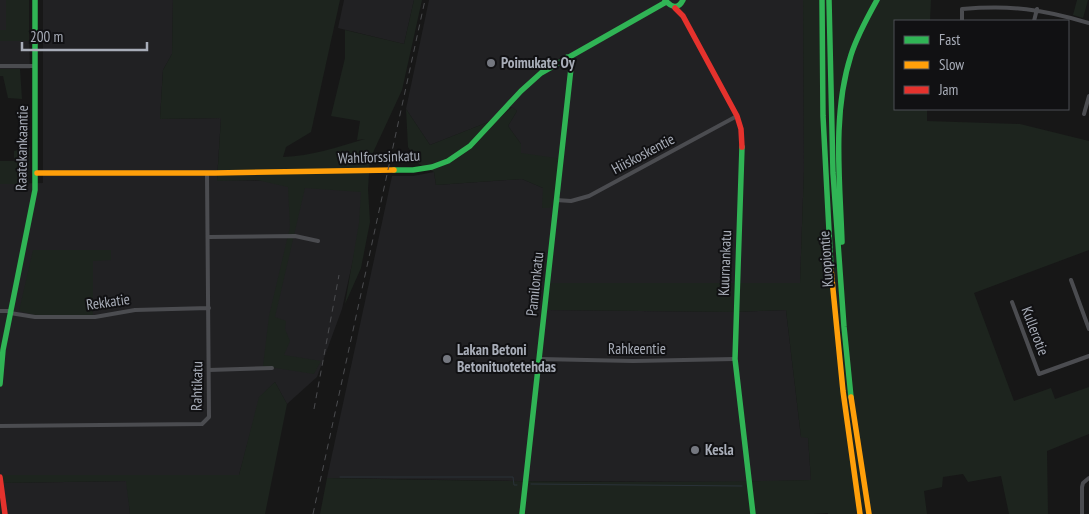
<svg xmlns="http://www.w3.org/2000/svg" width="1089" height="514" viewBox="0 0 1089 514" font-family="'PT Sans Narrow',sans-serif">
<style>
.built{fill:#212123}
.green{fill:#1d241e}
.lines{fill:none;stroke-linecap:round;stroke-linejoin:round}
.stream{stroke:#2a3239;stroke-width:1}
.street{stroke:#4b4c50;stroke-width:4}
.fast{stroke:#30b455;stroke-width:5.5}
.slow{stroke:#ff9f0a;stroke-width:5.5}
.jam{stroke:#e5322d;stroke-width:5.5}
.rail{stroke:#4b4c4f;stroke-width:1;stroke-dasharray:6 5;stroke-linecap:butt}
.poi-dot{fill:#757880;stroke:#111113;stroke-width:2}
.labels{text-anchor:middle;stroke-width:4;stroke-linejoin:round;paint-order:stroke}
.poi-label{font-size:15px;font-weight:bold;fill:#a8adb8;stroke:#111113;text-anchor:start}
.street-label{font-size:15px;fill:#a8adb8;stroke:#111113}
</style>
<rect width="100%" height="100%" fill="#171717"/>
<path class="built" d="M0,0H6V30H0Z
M43,0H173L172,54L163,70L160,119L221,118L217,180L363,182L361,224L342,309L317,377L287,404L275,382L260,397L239,475H0V184L43,183Z
M344,0H414L404,44L338,28Z
M429,0H803L804,169L800,284L550,283L548,310L735,312L786,310L801,437H808L811,480L748,482L520,481L327,478L392,176H413L434,172L436,185L522,179L543,188L559,199L521,153V144L508,126L517,111L511,107L501,117L430,145L406,109Z
M0,41H29L30,69H0Z
M127,481L130,514H4L1,483Z"/>
<path class="green" d="M6,0H29V41H0V30H6Z
M173,0H340L311,132L286,147L283,157C311,156 338,147 365,139L357,140L360,121L331,116L345,58V30L404,44L414,0H422L402,90L370,159L368,189L370,222L361,268L345,304L359,223L361,192L305,188L275,317L286,321L285,329L290,341L284,355L321,361L314,374L263,366L269,316L290,227L288,187L257,180L217,181L221,118L160,119L163,70L172,54Z
M803,0H931L930,21H895V109H927V121L1020,124L1089,141V250L974,293L1014,401L1051,388L1055,399L1089,387V434L1047,451L1048,514H1009L1001,476L968,482L963,474L943,477L942,487L924,491L927,514H828V513L814,514H320L327,478C488,481 649,484 811,480L808,438L801,437L786,310L735,312L547,310L550,283H800L804,169Z
M1077,0H1088L1083,18L1073,15Z
M0,69H20L22,99L8,98L3,76H0Z
M512,107L517,111L508,126L521,144V153L563,159L559,199L549,208H542L543,188L522,179L436,185L434,172L419,164L408,147L406,109L430,145L501,117Z
M30,147L29,184H0V161H14V151Z
M33,250H111V260L93,261V315H35L19,311Z
M275,382L287,404L265,514H130L126,481L1,483L4,514H0V475H239L259,397Z"/>
<g class="lines">
<path class="stream" d="M340,477H513L514,485H517
M531,484L742,486"/>
<path class="street" d="M962,21V9C1012,5 1041,9 1089,23
M1034,21L1037,9
M0,66H35
M1084,114L1089,96
M556,200L571,201L589,196L737,116
M209,237L295,236L318,241
M1071,280L1089,329
M1012,302L1039,374L1089,356
M0,311H11
M10,313L35,317H95L135,310L209,308
M540,359L633,361L735,359
M209,370L272,368
M0,426L202,424L209,417L207,173
M1082,514V487L1083,483L1089,478"/>
<path class="fast" d="M665,0C671,7 678,10 683,0
M822,0L823,116L831,269
M829,0L833,173L844,327L851,397
M742,147L735,359L753,514
M394,170H413L432,167L448,161L470,146L521,91L541,73L666,2
M842,242C840,181 832,114 851,55C857,36 867,18 877,0
M0,384L3,350L35,190V0
M522,514L571,68L567,57"/>
<path class="slow" d="M37,173H215L394,170
M831,269L843,391L860,514
M851,397L869,514"/>
<path class="jam" d="M675,8L683,16L737,116L741,129L742,147
M0,477L5,514"/>
<path class="rail" d="M314,409L339,275
M313,514L425,0"/>
</g>
<g class="poi-dot">
<circle cx="491" cy="63" r="5"/>
<circle cx="447" cy="359" r="5"/>
<circle cx="695" cy="450" r="5"/>
</g>
<g class="labels">
<g class="poi-label">
<text x="501" y="68">Poimukate Oy</text>
<text x="457" y="355">Lakan Betoni<tspan x="457" dy="17">Betonituotetehdas</tspan></text>
<text x="705" y="455">Kesla</text>
</g>
<g class="street-label">
<text transform="translate(22 148) rotate(-89)" y="5">Raatekankaantie</text>
<text transform="translate(643 154) rotate(-28)" y="5">Hiiskoskentie</text>
<text transform="translate(379 157) rotate(-2)" y="5">Wahlforssinkatu</text>
<text transform="translate(826 259) rotate(-94)" y="5">Kuopiontie</text>
<text transform="translate(725 263) rotate(-88)" y="5">Kuurnankatu</text>
<text transform="translate(535 284) rotate(-84)" y="5">Pamilonkatu</text>
<text transform="translate(108 302) rotate(-8)" y="5">Rekkatie</text>
<text transform="translate(1035 331) rotate(69)" y="5">Kullerotie</text>
<text x="637" y="354">Rahkeentie</text>
<text transform="translate(197 386) rotate(-89)" y="5">Rahtikatu</text>
</g>
</g>
<rect x="894" y="20" width="175" height="90" fill="#111113" stroke="#4d4f55"/>
<rect x="904" y="36" width="25" height="8" fill="#30b455" stroke="#4d4f55"/>
<text x="939" y="45" font-size="15" fill="#a8adb8">Fast</text>
<rect x="904" y="61" width="25" height="8" fill="#ff9f0a" stroke="#4d4f55"/>
<text x="939" y="70" font-size="15" fill="#a8adb8">Slow</text>
<rect x="904" y="86" width="25" height="8" fill="#e5322d" stroke="#4d4f55"/>
<text x="939" y="95" font-size="15" fill="#a8adb8">Jam</text>
<path d="M22 42v8h125v-8" fill="none" stroke="#a8adb8" stroke-width="2.5"/>
<text x="30" y="42" font-size="15" fill="#a8adb8" stroke="#111113" stroke-width="4" paint-order="stroke">200 m</text>
</svg>
